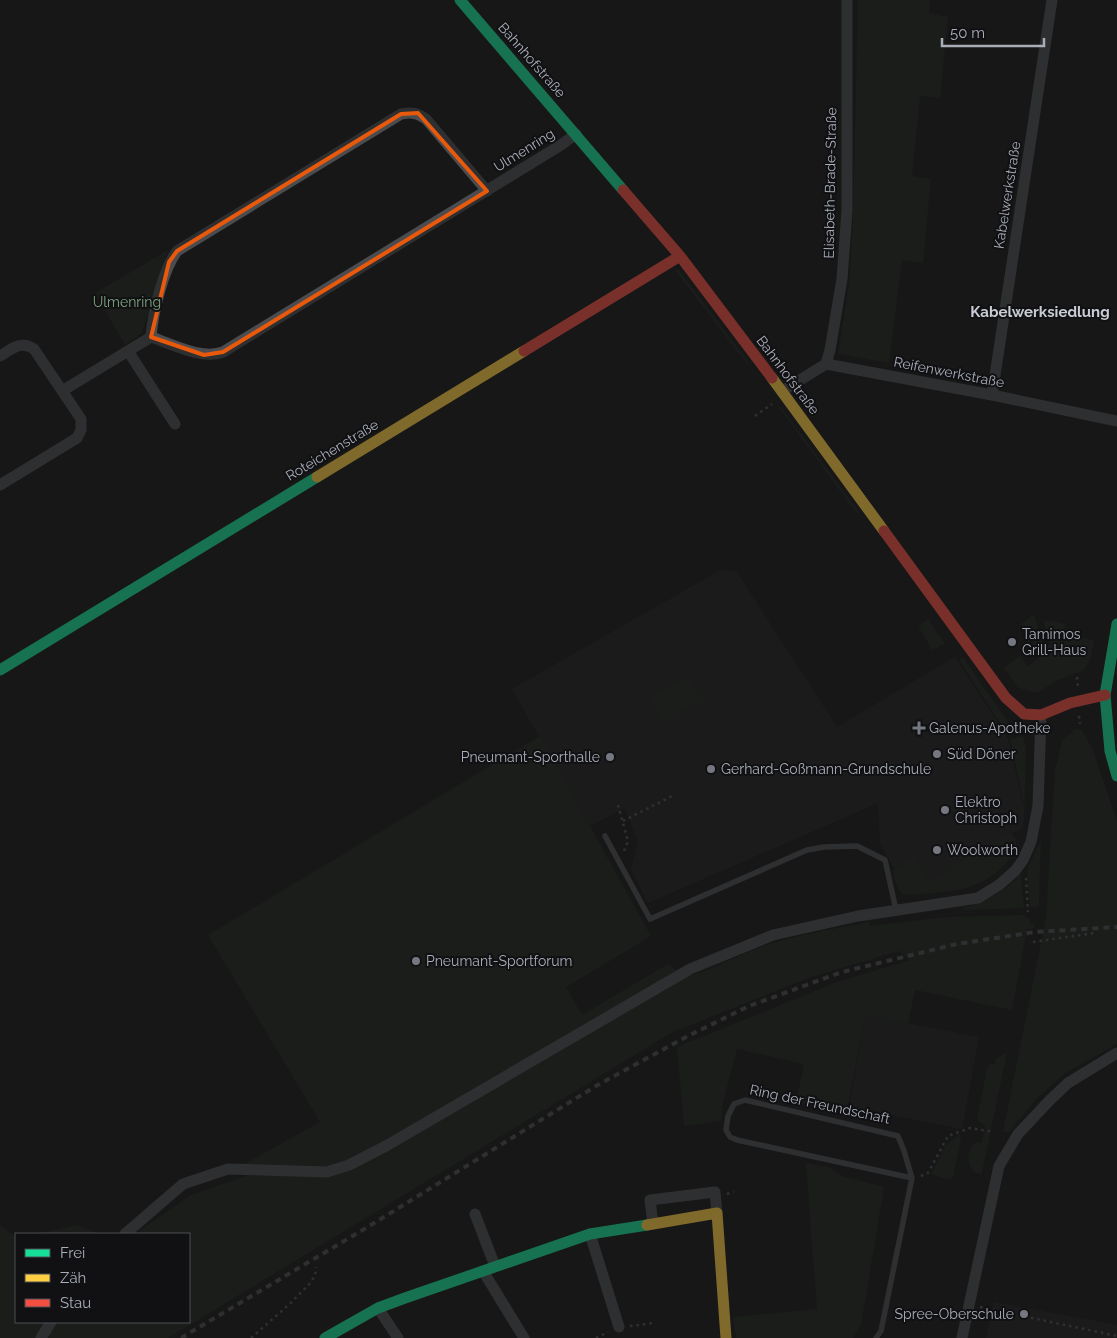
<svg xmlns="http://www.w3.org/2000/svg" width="1117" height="1338" viewBox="0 0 1117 1338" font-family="Raleway,sans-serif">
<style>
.built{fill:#212123}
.green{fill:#1d241e}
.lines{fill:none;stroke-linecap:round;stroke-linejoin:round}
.path{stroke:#4d4e52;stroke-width:2.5;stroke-dasharray:2.5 4;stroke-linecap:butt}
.lane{stroke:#4b4c50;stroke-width:5.5}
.street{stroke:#4b4c50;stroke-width:11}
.fast{stroke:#16e098;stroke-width:11}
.slow{stroke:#ffcf43;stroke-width:11}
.jam{stroke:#f24e42;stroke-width:11}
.rail{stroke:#4b4c4f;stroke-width:4;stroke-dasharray:6 5;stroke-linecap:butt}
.marked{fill:none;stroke:#e8590c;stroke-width:4;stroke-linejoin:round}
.poi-dot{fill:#757880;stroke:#111113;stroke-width:2}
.labels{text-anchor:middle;stroke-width:4;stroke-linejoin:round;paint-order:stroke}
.street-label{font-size:14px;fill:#a8adb8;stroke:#111113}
.park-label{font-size:14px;fill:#7fa381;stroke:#111113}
.poi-label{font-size:14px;fill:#a8adb8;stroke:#111113;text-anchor:start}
.neighbourhood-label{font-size:15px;font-weight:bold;fill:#c9ccd4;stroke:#111113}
</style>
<rect width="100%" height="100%" fill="#171717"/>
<path class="built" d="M721,570L736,571L837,727L955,657L1008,739L1024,808L1023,827L910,895L880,844L878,803L648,903L631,869L638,841L625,808L590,826L512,689Z
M866,1015L979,1037L962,1129L849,1107Z
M994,1302L1117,1325V1338H986Z"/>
<path class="green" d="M858,0H930L929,13L948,17L940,98L920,96L912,176L931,179L923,263L902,260L889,363L838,354L850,277L853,218Z
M168,250L142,333L125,345L95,293Z
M675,270H679L749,363L748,364L744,360Z
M778,406L781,407L859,512L857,514Z
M1034,614L1044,647L1051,645L1043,620L1065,624L1064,635L1094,640L1090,660L1084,670L1054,682L1038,693L1018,688L1008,673L1003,668L1020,656L1028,666L1039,658L1030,646L1034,643L1021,624Z
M928,619L945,644L932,650L918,626Z
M963,657L1015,732L1007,734L959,660Z
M687,678L700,701L662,722L649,698Z
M1075,729L1082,730L1093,750L1117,821V1044L1067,1072L1038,1097L1009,1132H1003L1046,918L1055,770L1062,741Z
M540,736L651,936L566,987L582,1015L668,964L685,977C713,970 737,955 764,946C797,935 831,929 865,923L868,919L870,926L946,917L1024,915L1030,920V924H1034V928L1027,929L1012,1010L915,990L908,1023L866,1015L846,1114L796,1102L804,1064L737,1049L722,1106L721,1121L684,1126L677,1047L837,982L910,960L899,951L811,977L673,1032L168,1338H0V1225L16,1237V1322H189V1234H135L191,1195L254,1173L244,1164L320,1122L208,935Z
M1023,736L1026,747L1024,822L1018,813L1024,804L1010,739Z
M1009,833L1016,838C1017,849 1012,857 1004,865C980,893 942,892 908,895C896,893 895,881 893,870L915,857L928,882Z
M1041,839L1039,901V905L1036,907H1030L1027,870Z
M1021,874L1024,908L964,910L963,908C986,902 1005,892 1021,874Z
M1007,1052L982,1173L981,1174C966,1174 965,1149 976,1142L981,1143L986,1127L977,1120L987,1068L990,1064H995L996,1059Z
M959,1134L961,1139L953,1178C945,1181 938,1176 931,1174L945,1146Z
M806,1163L828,1167L842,1176L884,1187L861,1325L853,1338H736L733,1317L817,1309Z
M78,1225L99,1234H36Z"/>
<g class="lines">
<path class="path" d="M755,416L772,404
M1077,677L1078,688
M1079,716L1080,724
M618,805L628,841L624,851
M623,821L672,796
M1026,878L1028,912
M1033,942L1095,933
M921,1176L928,1173L948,1136L970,1128L994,1132
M727,1194L734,1192
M980,1307L1117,1336
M630,1326L654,1323
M251,1338L293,1301C302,1289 316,1283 316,1267
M596,1338L608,1332"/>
<path class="lane" d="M605,836L650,919L807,850L824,847L857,846L885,860L896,910
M876,1338L881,1331L912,1178L904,1151L898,1136L745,1100L734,1104L728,1116L726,1130L730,1137L737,1140L912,1178"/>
<path class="street" d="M151,337C172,344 202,360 223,352L561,145L576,134
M151,337C153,312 163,270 177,251L401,114C412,112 417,113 426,119L487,191
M128,351L175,424
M0,356C12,349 21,340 34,349L81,419V430L77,438L0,485
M826,364L830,350L842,279L847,210V0
M62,391L151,337
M782,391L826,364L992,395L1117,421
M992,395L1052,0
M475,1214L495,1266
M653,1224L650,1200L715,1192L717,1213
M125,1234L183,1184L228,1169L327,1172L349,1165L386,1146L690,969L773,935L858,916L978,898L999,885L1015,871L1023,860L1031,842L1038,806L1041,715
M590,1234L619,1327
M483,1271L524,1338
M378,1308L398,1338
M41,1338L51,1322
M962,1338L999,1166L1018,1134L1050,1100L1068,1083L1117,1053"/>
<path class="fast" d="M460,0L623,190
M1117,624L1105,695L1110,751L1117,776
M0,670L317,477
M325,1338L378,1308L405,1298L590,1234L647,1225"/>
<path class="slow" d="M772,378L884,531
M317,477L524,351
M647,1225L717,1213L726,1338"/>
<path class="jam" d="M623,190L680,256L772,378
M524,351L680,256
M884,531L1006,698L1024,714L1041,715L1070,703L1105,695"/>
<path class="rail" d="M181,1338L371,1225L596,1086L688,1036L749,1006L842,972L957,944L1035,932L1117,927"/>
</g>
<path d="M0 0H1117V1338H0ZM418,113L487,191L223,352L204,355L151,337L169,262L177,251L401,114Z" fill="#171717" fill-opacity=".55" fill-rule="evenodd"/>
<path class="marked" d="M418,113L487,191L223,352L204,355L151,337L169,262L177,251L401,114Z"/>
<g class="poi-dot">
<circle cx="1012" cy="642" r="5"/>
<path d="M916.5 720.5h5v5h5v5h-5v5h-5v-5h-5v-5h5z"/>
<circle cx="937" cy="754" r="5"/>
<circle cx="610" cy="757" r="5"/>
<circle cx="711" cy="769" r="5"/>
<circle cx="945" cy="810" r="5"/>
<circle cx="937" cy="850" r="5"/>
<circle cx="416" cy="961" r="5"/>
<circle cx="1024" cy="1314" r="5"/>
</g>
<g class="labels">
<g class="street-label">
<text transform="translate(532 60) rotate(49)" y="5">Bahnhofstraße</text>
<text transform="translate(524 150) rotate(-32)" y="5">Ulmenring</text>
<text transform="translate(830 183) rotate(-89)" y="5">Elisabeth-Brade-Straße</text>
<text transform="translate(1007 195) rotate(-81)" y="5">Kabelwerkstraße</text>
<text transform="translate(949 372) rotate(11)" y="5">Reifenwerkstraße</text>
<text transform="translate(788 375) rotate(53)" y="5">Bahnhofstraße</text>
<text transform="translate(332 450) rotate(-31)" y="5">Roteichenstraße</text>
<text transform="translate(820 1104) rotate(12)" y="5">Ring der Freundschaft</text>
</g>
<g class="park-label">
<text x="127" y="307">Ulmenring</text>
</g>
<g class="poi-label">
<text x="1022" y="639">Tamimos<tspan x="1022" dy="16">Grill-Haus</tspan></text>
<text x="929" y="733">Galenus-Apotheke</text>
<text x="947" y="759">Süd Döner</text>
<text x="600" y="762" text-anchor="end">Pneumant-Sporthalle</text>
<text x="721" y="774">Gerhard-Goßmann-Grundschule</text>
<text x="955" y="807">Elektro<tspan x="955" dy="16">Christoph</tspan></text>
<text x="947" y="855">Woolworth</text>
<text x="426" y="966">Pneumant-Sportforum</text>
<text x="1014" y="1319" text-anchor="end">Spree-Oberschule</text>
</g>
<g class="neighbourhood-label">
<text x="1040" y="317">Kabelwerksiedlung</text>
</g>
</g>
<rect x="15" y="1233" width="175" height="90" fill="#111113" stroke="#4d4f55"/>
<rect x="25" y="1249" width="25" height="8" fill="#16e098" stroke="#4d4f55"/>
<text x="60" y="1258" font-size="15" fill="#a8adb8">Frei</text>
<rect x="25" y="1274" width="25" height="8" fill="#ffcf43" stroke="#4d4f55"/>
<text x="60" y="1283" font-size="15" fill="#a8adb8">Zäh</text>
<rect x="25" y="1299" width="25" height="8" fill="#f24e42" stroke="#4d4f55"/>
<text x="60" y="1308" font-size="15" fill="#a8adb8">Stau</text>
<path d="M942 38v8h102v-8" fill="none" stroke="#a8adb8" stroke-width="2.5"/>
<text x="950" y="38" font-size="15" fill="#a8adb8" stroke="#111113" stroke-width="4" paint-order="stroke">50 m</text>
</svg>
